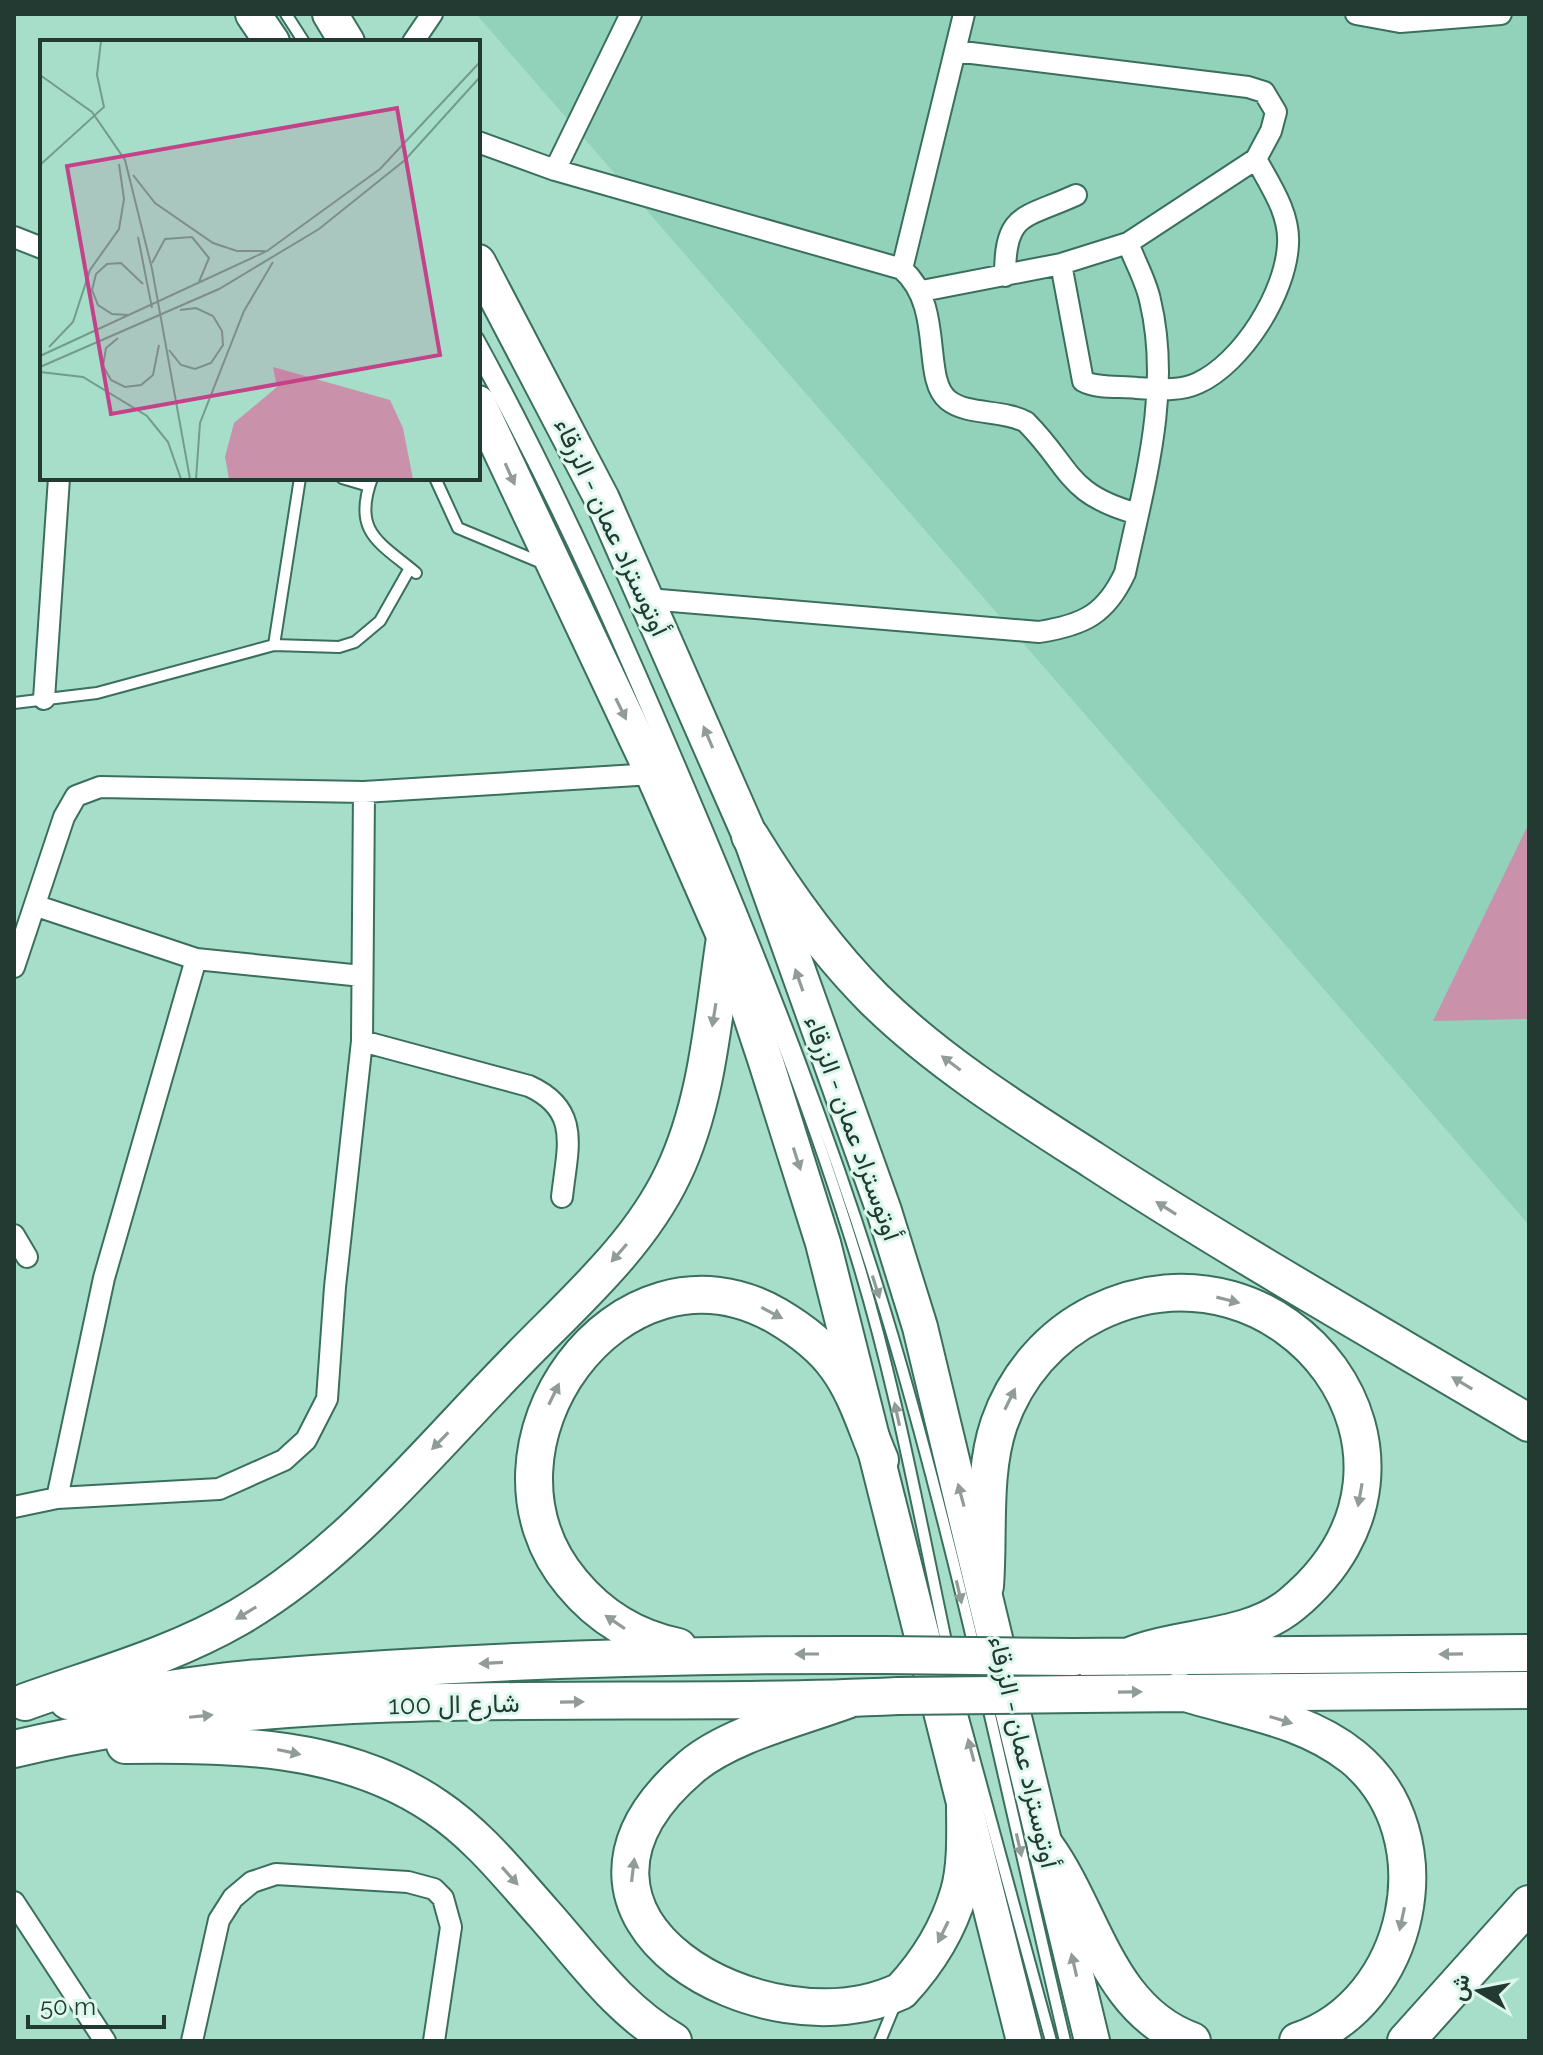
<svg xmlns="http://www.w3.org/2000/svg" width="1543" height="2055" viewBox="0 0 1543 2055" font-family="Raleway,Vazirmatn,sans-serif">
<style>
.built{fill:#92d2bb}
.green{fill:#ca91ab}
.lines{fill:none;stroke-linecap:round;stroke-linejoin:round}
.service-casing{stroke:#3a6f5d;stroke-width:14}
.minor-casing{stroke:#3a6f5d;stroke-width:24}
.trunk-casing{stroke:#3a6f5d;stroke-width:38}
.motorway-casing{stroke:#3a6f5d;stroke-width:40}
.service{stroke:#fff;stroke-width:10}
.minor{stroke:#fff;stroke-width:20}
.trunk{stroke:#fff;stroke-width:34}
.motorway{stroke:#fff;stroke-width:36}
.motorway-bridge-casing{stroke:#3a6f5d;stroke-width:40;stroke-linecap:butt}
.motorway-bridge{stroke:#fff;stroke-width:36}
.oneway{fill:#919c98}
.labels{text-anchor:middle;stroke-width:6;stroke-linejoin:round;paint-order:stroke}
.street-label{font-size:26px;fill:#233a32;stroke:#dcf8ed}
.inset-road{fill:none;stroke:#729c8d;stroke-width:2}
.view{fill:#c44289;fill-opacity:0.15;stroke:#c44289;stroke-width:4}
.inset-edge{fill:none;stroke:#233a32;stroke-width:4}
</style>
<rect width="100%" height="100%" fill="#a6dec9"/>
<path class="built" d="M476,14H1529V1225Z"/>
<path class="green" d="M1529,823V1019L1433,1021Z"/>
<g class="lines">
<g class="service-casing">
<path id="service" d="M286,14L304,42
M478,338C557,482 623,631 687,782C765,965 839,1153 895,1344C962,1573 1010,1809 1065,2041
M478,358C560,506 628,661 692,816C750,954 805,1094 850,1237C897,1383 923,1537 956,1688
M342,478L369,486
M372,478C352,532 379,542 416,573
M435,478L458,528L542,563
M274,645L300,478
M14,703L97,693L274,645L339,647L355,642L380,621L410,568
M959,1703L1051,2041
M880,2041L896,2002"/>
</g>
<g class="minor-casing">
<path id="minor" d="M1356,14L1400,22L1501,14
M413,42L432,14
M478,142L555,170L902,269C945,307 921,378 948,400C968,416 1003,409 1026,422C1072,468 1065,494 1138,514
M555,170L631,14
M14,237L42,248
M1061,264L1083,381C1097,389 1121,386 1137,388C1157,389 1179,392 1198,383C1242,363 1286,293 1288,244C1290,213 1270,185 1256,159
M902,269L964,14
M1005,276C1005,212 1023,219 1076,195
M922,291L1061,264L1128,243L1256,159L1271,131L1276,112L1264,92L1248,87L955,51
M648,599L1039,632C1084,625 1106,614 1125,573C1144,484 1172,391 1150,300C1146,281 1135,262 1128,243
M44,699L59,478
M37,906L196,959L362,976
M14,967L64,817L76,796L100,787L364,792L653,774
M362,1041L529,1086C582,1110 567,1149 562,1197
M14,1235L27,1257
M57,1498L219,1489L284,1460L306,1440L327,1399L335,1287L362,1041L364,792
M14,1507L57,1498L104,1278L196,959
M14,1902L105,2041
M192,2041L219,1920L233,1898L252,1882L276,1874L408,1882L434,1889L443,1898L451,1927L434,2041"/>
</g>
<g class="trunk-casing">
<path id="trunk" d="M253,14L272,42
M330,14L347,42
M478,262L602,499L750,836L884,1211L920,1327L1092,2041
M478,403L653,774L725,938L766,1062L823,1243L1024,2041"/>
</g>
<g class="motorway-casing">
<path id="motorway" d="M750,836C786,895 825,950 874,999C938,1062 1018,1112 1093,1160C1236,1253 1383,1336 1529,1423
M985,1586C989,1534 982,1474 999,1424C1016,1375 1051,1335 1096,1313C1284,1222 1467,1458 1292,1604C1248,1641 1179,1635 1127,1657
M678,1647C634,1638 600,1617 572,1583C459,1449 619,1225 777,1316C799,1329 822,1346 837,1367C857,1394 867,1430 880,1460
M1074,1657L1529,1653
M1179,1691C1239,1710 1303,1717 1353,1757C1448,1835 1411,2004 1298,2041
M1081,1694L1529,1690
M852,1698C803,1717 731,1733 691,1767C514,1918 767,2055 901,1991C928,1962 948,1930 959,1892C967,1864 965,1830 965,1801
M68,1701C129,1698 189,1684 249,1679C460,1661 673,1654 885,1655
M25,1702C97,1676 172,1656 239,1617C345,1555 425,1455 510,1368C567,1308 637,1250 673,1174C708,1101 713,1017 725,938
M125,1745C231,1744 344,1744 436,1807C478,1835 510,1876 544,1914C584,1959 619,2010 673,2041
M14,1749C303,1680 604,1710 898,1696
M1046,1847C1094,1914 1107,2010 1192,2041
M1406,2041L1529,1904"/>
</g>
<use href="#service" class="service"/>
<use href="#minor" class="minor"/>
<use href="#trunk" class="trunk"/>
<use href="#motorway" class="motorway"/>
<g class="motorway-bridge-casing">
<path id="motorway-bridge" d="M885,1655L1074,1657
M898,1696L1081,1694"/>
</g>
<use href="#motorway-bridge" class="motorway-bridge"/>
</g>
<defs><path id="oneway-solid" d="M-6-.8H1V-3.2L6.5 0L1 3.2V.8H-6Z" transform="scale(2)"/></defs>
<g class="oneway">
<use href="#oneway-solid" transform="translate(510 474) rotate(66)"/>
<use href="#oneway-solid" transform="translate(621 709) rotate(64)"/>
<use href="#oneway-solid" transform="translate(708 737) rotate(-113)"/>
<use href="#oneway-solid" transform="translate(799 980) rotate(-109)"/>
<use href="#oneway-solid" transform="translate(714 1015) rotate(99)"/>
<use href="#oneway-solid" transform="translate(951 1063) rotate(-143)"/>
<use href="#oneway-solid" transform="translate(797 1159) rotate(72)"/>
<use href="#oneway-solid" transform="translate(1166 1208) rotate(-148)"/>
<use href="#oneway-solid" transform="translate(619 1253) rotate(131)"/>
<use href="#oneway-solid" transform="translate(876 1287) rotate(72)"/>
<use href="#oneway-solid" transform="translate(1228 1300) rotate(14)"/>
<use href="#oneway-solid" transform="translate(772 1313) rotate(28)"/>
<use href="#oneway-solid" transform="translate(1462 1383) rotate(-149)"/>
<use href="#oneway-solid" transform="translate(554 1394) rotate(-64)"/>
<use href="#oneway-solid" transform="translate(1010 1399) rotate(-64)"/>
<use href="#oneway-solid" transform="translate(897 1414) rotate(-102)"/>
<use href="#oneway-solid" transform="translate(440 1441) rotate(134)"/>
<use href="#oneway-solid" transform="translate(961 1495) rotate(-105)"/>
<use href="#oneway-solid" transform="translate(1360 1495) rotate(100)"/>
<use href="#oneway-solid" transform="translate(959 1592) rotate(77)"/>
<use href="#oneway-solid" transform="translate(246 1613) rotate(149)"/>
<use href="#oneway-solid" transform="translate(615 1622) rotate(-146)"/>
<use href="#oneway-solid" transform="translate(807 1654) rotate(-180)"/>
<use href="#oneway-solid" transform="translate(1451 1654) rotate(179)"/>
<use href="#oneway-solid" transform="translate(491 1663) rotate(177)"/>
<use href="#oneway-solid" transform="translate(1130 1692) rotate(-1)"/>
<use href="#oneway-solid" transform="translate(572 1702) rotate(-1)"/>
<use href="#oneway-solid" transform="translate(201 1716) rotate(-6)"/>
<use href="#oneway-solid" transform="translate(1281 1720) rotate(17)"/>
<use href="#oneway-solid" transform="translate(971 1750) rotate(-105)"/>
<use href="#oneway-solid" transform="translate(289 1752) rotate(12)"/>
<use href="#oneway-solid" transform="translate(1019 1845) rotate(77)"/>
<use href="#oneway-solid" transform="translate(633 1870) rotate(-83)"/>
<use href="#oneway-solid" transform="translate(510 1876) rotate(48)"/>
<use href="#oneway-solid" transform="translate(1402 1919) rotate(102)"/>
<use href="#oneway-solid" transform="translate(943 1932) rotate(116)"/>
<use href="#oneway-solid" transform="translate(1074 1965) rotate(-103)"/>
</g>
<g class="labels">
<g class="street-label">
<text transform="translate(612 527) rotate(65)" y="9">أوتوستراد عمان - الزرقاء</text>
<text transform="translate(853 1128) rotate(70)" y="9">أوتوستراد عمان - الزرقاء</text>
<text transform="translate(454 1704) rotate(-1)" y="9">شارع ال 100</text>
<text transform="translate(1024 1752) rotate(77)" y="9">أوتوستراد عمان - الزرقاء</text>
</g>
</g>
<g transform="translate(40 40)">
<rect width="440" height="440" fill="#a6dec9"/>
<path d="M233,327L350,360L363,388L373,439H189L185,417L194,383L237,347Z" fill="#ca91ab"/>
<path class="inset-road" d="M0,35L52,72L85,120L112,229L150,439M0,125L64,67L57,35L61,1M93,135L115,163L173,203L197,211H225M98,197L112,268M112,223L125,199L152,197L169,218L159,242M89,275L72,274L58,265L52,250L56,234L67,224L81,223L103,244M78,298L66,308L63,326L71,340L85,347L101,345L113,335L119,305M9,307L33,282L50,230L79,189L84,159L79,124M129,310L141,325L155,329L171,323L183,305L182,291L173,276L156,268L140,270M0,316L227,211L340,129L440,22M0,327L179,249L279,189L365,120L440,37M0,332L43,337L107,376L128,402L141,439M156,439L160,383L204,271L233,222"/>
<path class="view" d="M357,68L400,315L71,374L27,126Z"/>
<rect width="440" height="440" class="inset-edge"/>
</g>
<rect width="1543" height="2055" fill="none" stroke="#233a32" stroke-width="32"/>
<g transform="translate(1479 1991) rotate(280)" stroke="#dcf8ed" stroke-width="6" paint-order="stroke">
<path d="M0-6L14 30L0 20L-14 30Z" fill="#233a32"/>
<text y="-12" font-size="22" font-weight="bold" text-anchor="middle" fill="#233a32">ش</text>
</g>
<path d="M28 2015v12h136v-12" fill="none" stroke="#233a32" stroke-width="4"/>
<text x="40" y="2015" font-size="24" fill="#233a32" stroke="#dcf8ed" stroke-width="6" paint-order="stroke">50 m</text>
</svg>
